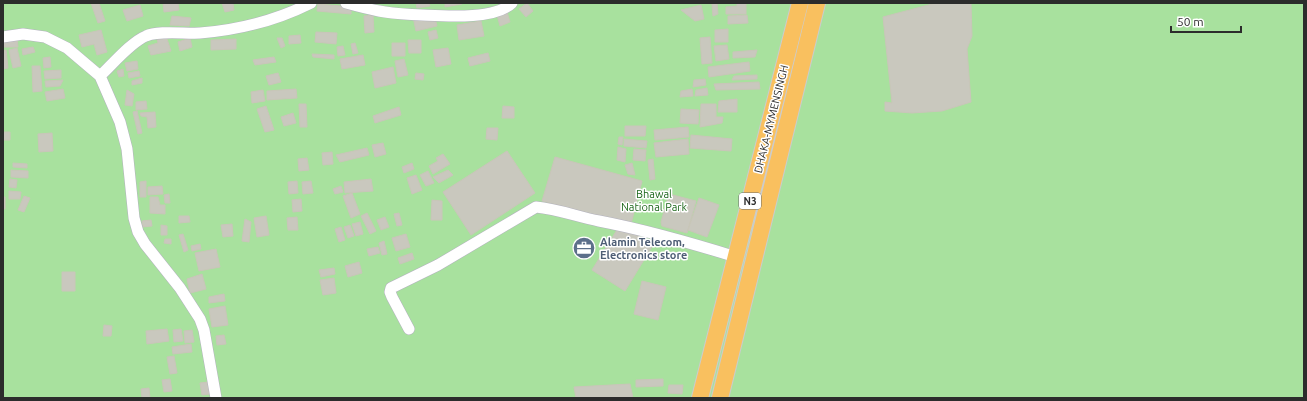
<svg xmlns="http://www.w3.org/2000/svg" width="1307" height="401" viewBox="0 0 1307 401" font-family="Ubuntu,sans-serif">
<style>
.green{fill:#a8e19e}
.building{fill:#c9c8be;stroke:#c9c6b9}
.lines{fill:none;stroke-linecap:round;stroke-linejoin:round}
.minor-casing{stroke:#b3b2bf;stroke-width:12}
.highway-casing{stroke:#ccc;stroke-width:18}
.minor{stroke:#fff;stroke-width:11}
.highway{stroke:#f9c05f;stroke-width:16}
.labels{text-anchor:middle;stroke-width:3;stroke-linejoin:round;paint-order:stroke}
.shield{fill:#fff;stroke:#6b6b6b;stroke-width:1}
.shield-label{font-size:10px;font-weight:bold;fill:#2c2c2c}
.street-label{font-size:11px;fill:#2c2c2c;stroke:#fff}
.park-label{font-size:11px;fill:#1e681d;stroke:#fff}
.service-label{font-size:11px;font-weight:bold;fill:#4e5e75;stroke:#fff;text-anchor:start}
</style>
<rect width="100%" height="100%" fill="#edeadf"/>
<path class="green" d="M3,3H1304V398H3Z"/>
<path class="building" d="M91,3H99L105,21L98,23Z
M163,3H178L179,10L164,12Z
M222,3H233L234,10L225,12Z
M416,3H429L430,6L417,8Z
M445,3H461L462,4L445,7Z
M527,3L533,11L526,17L519,9Z
M717,3L718,14L713,16L712,4Z
M737,3H746V14H726V7L737,6Z
M936,3H971L972,36L967,49L971,102L942,111L912,113L885,111V102L892,103L883,17Z
M318,4L351,7V14L317,11Z
M140,5L143,16L127,21L123,10Z
M701,5L704,19L695,21L681,10Z
M507,12L510,22L500,26L497,15Z
M373,15L374,32L365,33L364,16Z
M421,15L422,21L435,18L437,26L416,31L413,17Z
M747,15L748,23L728,24V16Z
M172,16L191,18L189,26L170,25Z
M481,21L484,36L459,40L457,25Z
M728,29V42H715V30Z
M101,30L107,52L97,55L94,44L82,47L79,35Z
M436,30L438,38L430,40L428,32Z
M316,32L337,33L336,44L315,42Z
M300,35L301,43L289,44V36Z
M166,36L171,51L151,55L148,46L158,43L157,38Z
M710,37L712,63L702,64L700,38Z
M190,38L192,47L180,51L178,42Z
M277,38H282L285,46L281,48Z
M3,39H17L18,47H3Z
M236,39V49L211,50V40Z
M408,40H421V53H409Z
M355,43L358,53L353,54L351,44Z
M392,43H405V56H392Z
M727,45L729,59L716,61L714,46Z
M343,46L345,55L338,56L337,47Z
M33,47L35,52L23,55L22,49Z
M17,48L21,66L13,68L9,50Z
M448,48L451,64L436,67L433,50Z
M6,50L8,68L3,69V51Z
M757,50L755,57L733,58V52Z
M488,53L490,61L470,66L468,58Z
M312,54L334,55V59L313,57Z
M363,55L365,65L342,69L340,59Z
M50,57L51,67L44,68L43,58Z
M274,57L276,62L255,65L253,60Z
M404,59L408,75L398,77L395,61Z
M137,61L138,69L127,71L125,63Z
M749,62L750,71L709,77L708,67Z
M32,66H40L42,91L33,92Z
M393,67L396,83L375,88L372,72Z
M123,69L124,76L119,77L117,71Z
M61,70V78L45,79L44,71Z
M139,71L140,76L129,78L128,73Z
M278,73L281,82L269,85L266,76Z
M416,73L424,74L423,80L415,79Z
M757,75V79L732,80L734,76Z
M142,78V83L132,85V81Z
M705,79L706,85L693,87L694,80Z
M63,80L60,86L46,87L45,81Z
M759,82L760,89L716,90L714,84Z
M707,88L708,95L695,96L696,90Z
M63,89L65,98L47,101L45,92Z
M296,89L297,98L267,100V91Z
M692,89L693,96L680,97L681,91Z
M127,90L134,94L132,106L125,105Z
M263,90L265,101L252,103L251,92Z
M737,99V112H718L719,101Z
M146,101L147,109L136,110V102Z
M299,104H306L307,127H300Z
M701,104H716V117H723L722,123L700,127Z
M266,106L274,130L265,132L257,109Z
M503,106L514,107V118H502Z
M399,107L401,115L375,123L373,116Z
M681,109L699,110L698,124L680,123Z
M137,111L142,133L138,134L133,112Z
M155,112L156,127L148,128L147,117L141,116L140,113Z
M293,113L296,123L284,126L281,117Z
M625,126H646L645,136H625Z
M688,127L689,137L655,140L654,130Z
M487,128H498L497,140L486,139Z
M3,132H10V140H3Z
M52,133L53,151L39,152L38,134Z
M691,135L732,139L731,151L690,148Z
M619,137H623L622,145L618,144Z
M624,139L647,141L646,148L624,146Z
M688,139L689,154L656,157L654,143Z
M383,143L386,154L375,157L372,145Z
M618,147L626,149L625,162L617,160Z
M367,148L369,155L340,162L336,155Z
M634,149L646,150L645,161L633,160Z
M507,151L535,193L471,235L443,192Z
M332,152L333,164L323,165L322,153Z
M443,154L450,164L433,174L429,166L438,161L436,158Z
M555,157L642,181L631,224L542,201Z
M307,158L309,170L299,171L298,159Z
M653,159L655,179L650,180L648,160Z
M13,163L27,164V168L13,167Z
M412,163L414,169L404,173L402,167Z
M632,163L635,175L628,174L625,165Z
M11,170L28,171V178L11,177Z
M448,170L453,175L439,183L433,177Z
M428,171L434,183L426,186L420,175Z
M416,175L422,190L412,194L407,178Z
M10,179L17,180L16,188L9,187Z
M371,179L373,191L345,193L344,182Z
M146,181V197H140V182Z
M297,181L298,193L289,194L288,182Z
M311,181L313,193L303,194L302,182Z
M162,186L163,194L148,195V187Z
M341,186L343,192L335,194L333,189Z
M9,191L21,192L20,199H9Z
M352,193L360,214L351,218L343,196Z
M169,194L170,203H165L164,195Z
M669,194L696,201L687,233L662,226L661,222Z
M24,196L30,198L24,212L18,210Z
M3,197H5V209L3,208Z
M150,197H158L160,205H165V214L150,213Z
M699,198L719,205L707,237L688,230Z
M301,199L302,211L293,212L292,200Z
M432,200L442,201V220H431Z
M367,213L376,231L370,234L361,216Z
M399,213L402,225L397,226L394,214Z
M179,216H189L190,222L179,223Z
M266,216L269,235L257,237L254,218Z
M297,217L298,230H288L287,218Z
M385,217L389,227L381,230L377,220Z
M245,219L251,222L249,242L242,241Z
M151,220L152,226L143,227L142,221Z
M360,222L363,234L356,236L352,224Z
M232,224L233,236L223,237L221,225Z
M161,225L167,226V235H161Z
M350,225L354,236L348,238L344,227Z
M620,225L653,245L625,291L592,270Z
M341,227L345,240L339,242L335,229Z
M183,234L188,250L184,252L179,235Z
M406,234L410,247L396,251L392,238Z
M165,239H171V244L164,243Z
M384,241L387,254L382,255L379,243Z
M200,244L201,249L192,251L191,246Z
M378,247L380,253L369,256L367,249Z
M216,249L220,267L199,271L195,253Z
M412,253L414,259L400,264L398,258Z
M359,262L362,273L348,277L345,266Z
M334,268L335,274L321,277L319,270Z
M62,272H75V291H62Z
M202,274L206,289L190,293L187,279Z
M334,278L336,293L323,295L320,280Z
M642,281L666,287L658,320L634,314Z
M224,294L225,301L209,303V297Z
M225,306L228,325L212,327L209,309Z
M104,325L112,326L111,336H103Z
M167,329L169,341L147,344L146,331Z
M181,329L183,341L174,342L173,330Z
M192,330L194,342L185,343L184,331Z
M224,335L226,344L217,345L216,336Z
M191,344L192,352L173,354L172,347Z
M174,356L177,373L170,374L167,357Z
M170,379L172,391L164,392L162,380Z
M663,379V386L636,387V380Z
M208,382L210,394L202,395L200,383Z
M630,384L633,398H576L574,387Z
M669,385H683L682,394L668,393Z
M149,388L150,398H142L141,389Z"/>
<g class="lines">
<g class="minor-casing">
<path id="minor" d="M346,3C357,6 368,9 379,11C393,14 407,14 422,15C444,16 495,20 512,3
M3,37L23,34L45,37L67,48L100,76L120,122L127,149L134,218L138,232L145,244L180,288L200,319L204,330L216,398
M100,76C112,65 131,42 146,36C158,30 186,34 200,33C238,30 277,20 311,3
M409,329L392,297L390,292L391,288L438,265L536,207C558,209 578,217 599,221C646,230 691,243 736,257"/>
</g>
<g class="highway-casing">
<path id="highway" d="M700,398L800,3
M720,398L817,3"/>
</g>
<use href="#minor" class="minor"/>
<use href="#highway" class="highway"/>
</g>
<defs>
<g id="office-disc" transform="scale(1.15)"><circle r="9.5" fill="#5c6f8a" stroke="#fff"/><path d="M-6-3h4V-5.5h4V-3h4V5H-6ZM-1-4.5V-3h2v-1.5ZM-6 0V1H6V0Z" fill="#fff"/></g>
</defs>
<g fill-rule="evenodd">
<use href="#office-disc" x="584" y="248"/>
</g>
<g class="labels">
<rect class="shield" x="739" y="193" width="22" height="16" rx="3"/>
<g class="shield-label">
<text x="750" y="205">N3</text>
</g>
<g class="street-label">
<text transform="translate(771 119) rotate(-76)" y="4">DHAKA-MYMENSINGH</text>
</g>
<g class="park-label">
<text x="654" y="198">Bhawal<tspan x="654" dy="13">National Park</tspan></text>
</g>
<g class="service-label">
<text x="600" y="246">Alamin Telecom,<tspan x="600" dy="13">Electronics store</tspan></text>
</g>
</g>
<rect width="1307" height="401" fill="none" stroke="#2c2c2c" stroke-width="8"/>
<path d="M1171 26v6h70v-6" fill="none" stroke="#2c2c2c" stroke-width="2"/>
<text x="1177" y="26" font-size="12" fill="#2c2c2c" stroke="#ffffff" stroke-width="3" paint-order="stroke">50 m</text>
</svg>
